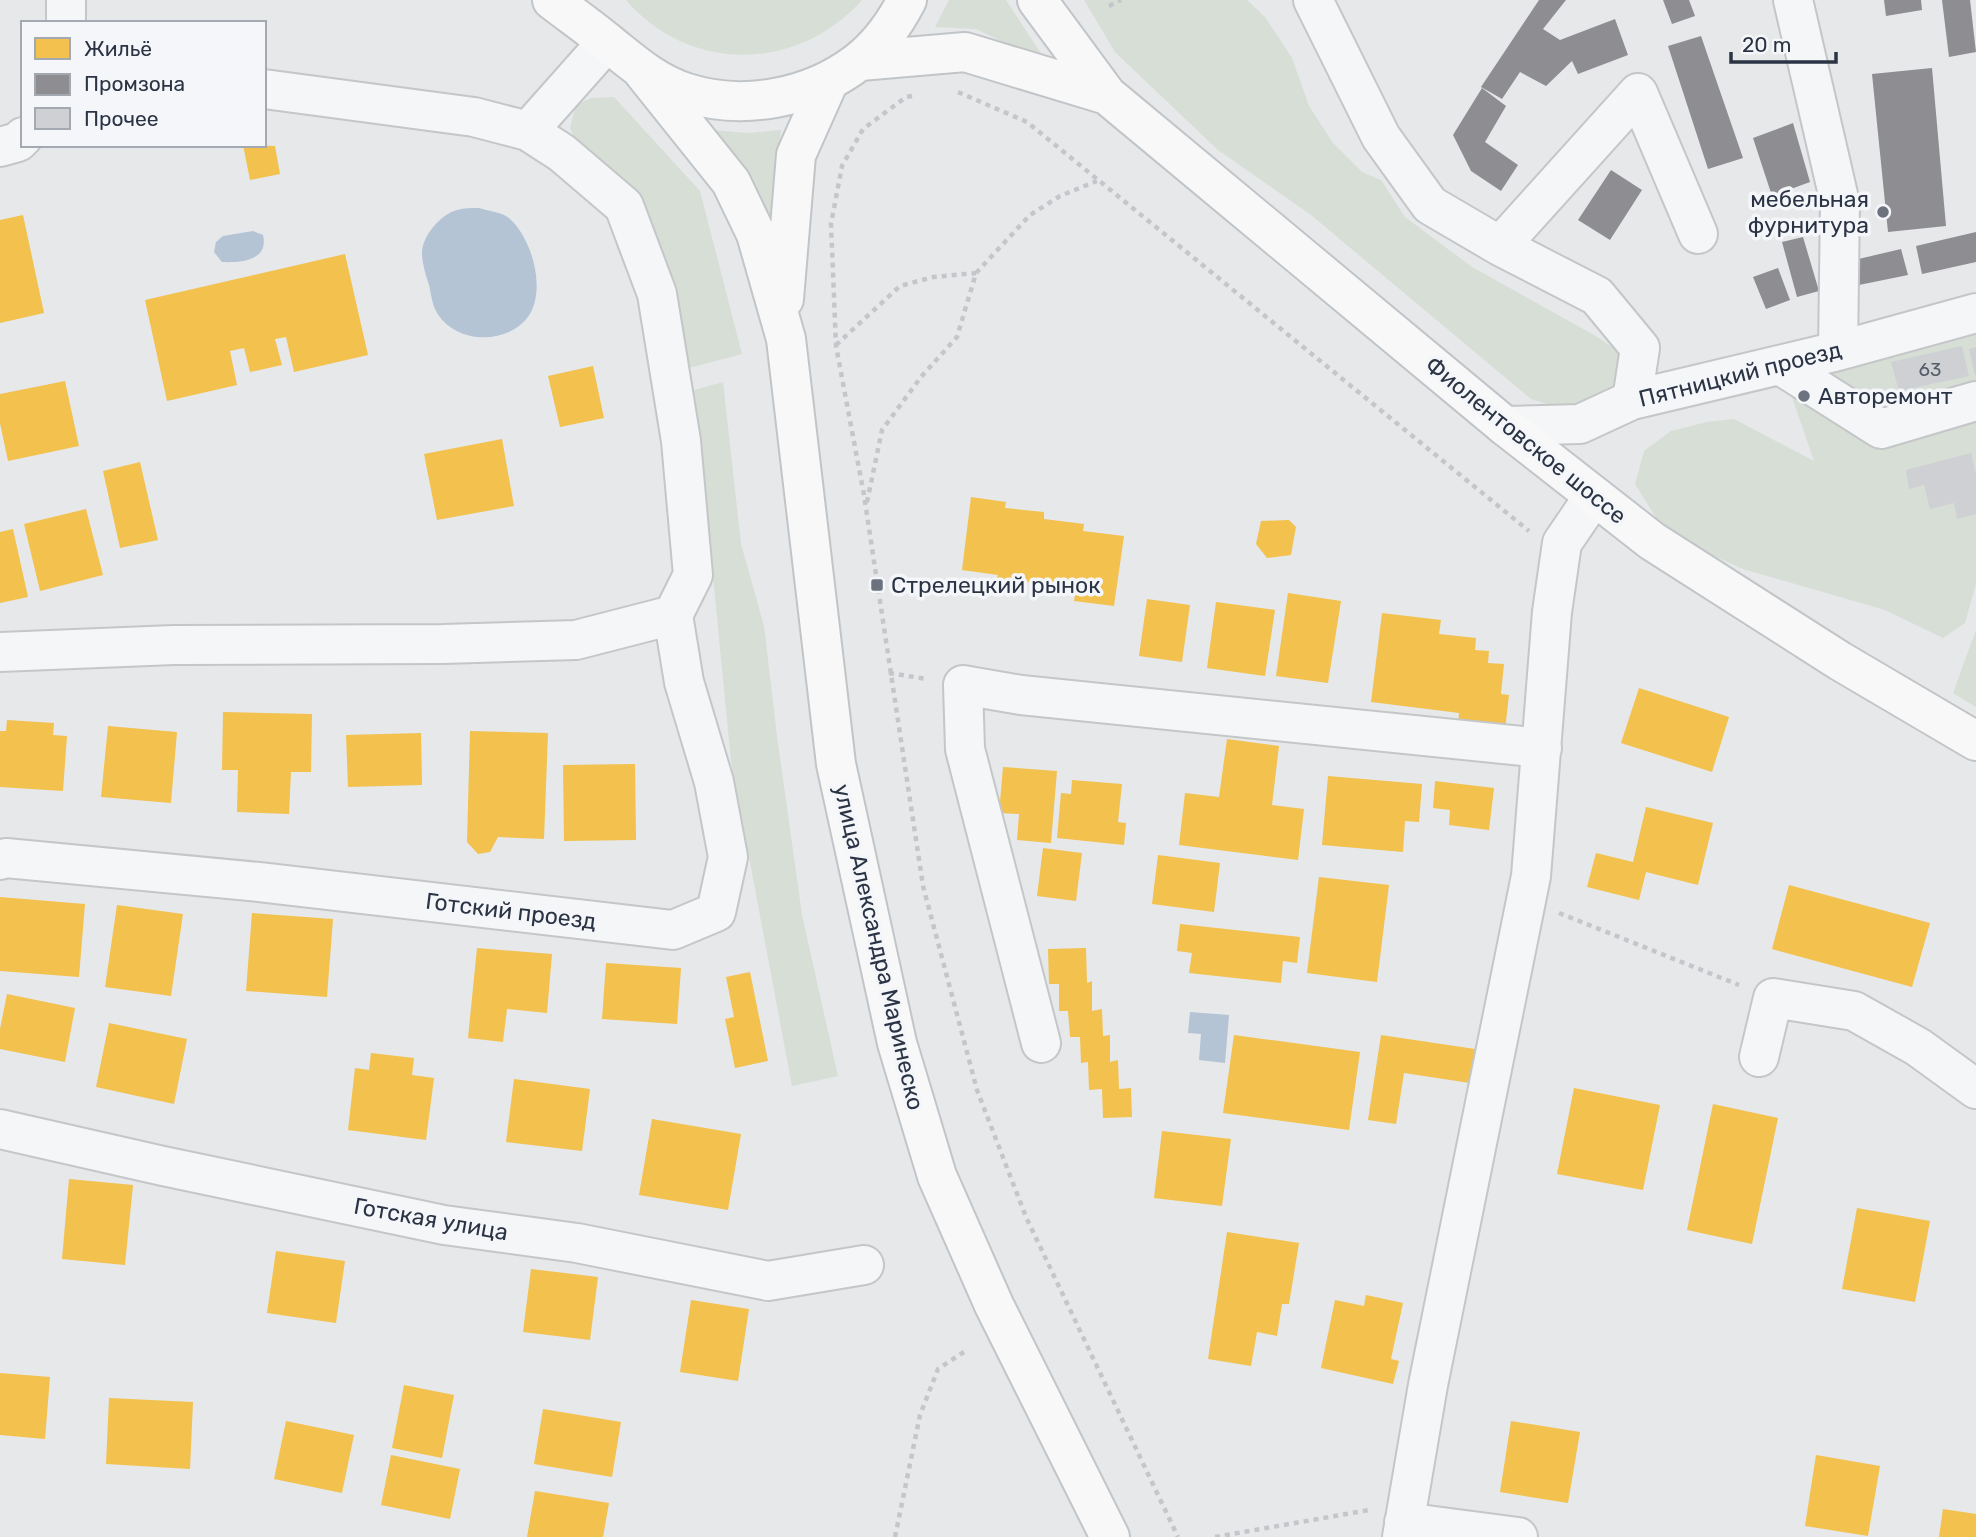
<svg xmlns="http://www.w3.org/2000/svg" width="1976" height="1537" viewBox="0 0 1976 1537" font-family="Rubik,sans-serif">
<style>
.green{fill:#d6ded6}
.water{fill:#b4c4d5}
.homes{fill:#f2c14e}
.industry{fill:#8d8d92}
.building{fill:#ced0d3}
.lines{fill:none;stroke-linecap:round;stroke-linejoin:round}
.minor-casing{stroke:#c4c6c8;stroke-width:42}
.major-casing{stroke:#c2c5c8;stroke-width:42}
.path{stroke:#c5c6ca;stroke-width:4.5;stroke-dasharray:5 5;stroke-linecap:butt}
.minor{stroke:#f5f6f7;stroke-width:38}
.major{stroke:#f8f8f8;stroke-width:38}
.poi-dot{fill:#6c737f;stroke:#f4f6f9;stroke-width:2.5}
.labels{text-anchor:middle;stroke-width:7;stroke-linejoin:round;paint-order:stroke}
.number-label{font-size:19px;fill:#545c69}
.poi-label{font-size:23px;fill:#2b3445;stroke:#f4f6f9;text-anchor:start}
.street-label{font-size:23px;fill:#2b3445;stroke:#f4f6f9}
</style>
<rect width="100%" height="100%" fill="#e6e8ea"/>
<path class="green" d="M626,0H862C798,72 690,74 626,0Z
M949,0H1006L1047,63L976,29L935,27Z
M1084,0H1247L1265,17L1292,58L1309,106L1333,143L1362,172L1381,180L1405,217L1472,267L1594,335L1617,350L1625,379L1601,404L1566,410L1531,399L1311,215L1218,150L1115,52Z
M614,97L700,191L742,354L681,370L570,128L576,105L591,98Z
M711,130L748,133L781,130L772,226Z
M1976,323V584L1965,623L1943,638L1885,610L1743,569L1694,547L1657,519L1635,484L1644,451L1671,431L1707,422L1734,419L1814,461L1785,377Z
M723,382L741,544L764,626L777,736L802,915L838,1076L792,1086L731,761L711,556L691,391Z
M1976,630V707L1953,693Z"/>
<path class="water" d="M479,208C488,211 502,212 509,218C532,238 547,290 528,317C506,346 454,344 436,311C432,304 431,293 429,285C426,276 422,263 422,253C422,236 441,214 457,210C464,208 472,208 479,208Z
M253,231L263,235C269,260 242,263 222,262L214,252L216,242L223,236Z
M1190,1012L1229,1015L1225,1063L1199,1060L1201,1034L1188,1033Z"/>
<path class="homes" d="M243,145L275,146L280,174L250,180Z
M23,215L44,313L0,323V220Z
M345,254L368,355L294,372L286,337L275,339L282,365L250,372L244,348L230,351L237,385L167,401L145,300Z
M593,366L604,418L560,427L548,376Z
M65,381L79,446L8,461L0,423V394Z
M502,439L514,506L437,520L424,454Z
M140,462L158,540L120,548L103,471Z
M971,497L1006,502L1005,508L1044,512V519L1084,524L1083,531L1124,536L1114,606L1074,601L1075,594L1037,589L1038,583L997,578L998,575L962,570Z
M86,509L103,575L40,591L24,524Z
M1289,520L1296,527L1291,555L1267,558L1256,544L1261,521Z
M13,529L28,597L0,603V532Z
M1288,593L1341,601L1328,683L1276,676Z
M1147,599L1190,605L1182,662L1139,656Z
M1216,602L1275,610L1265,676L1207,668Z
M1382,613L1441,620L1439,634L1476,638L1475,650L1489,651L1488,663L1504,664L1501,694L1509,695L1505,730L1458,725L1459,713L1371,702Z
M1639,688L1729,717L1712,772L1621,743Z
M223,712L312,714L311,772H291L289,814L237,812L238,770H222Z
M7,720L54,723L53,735L67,736L63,791L0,787V731H6Z
M108,726L177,732L171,803L101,797Z
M470,731L548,733L544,839L498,837L490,852L478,854L467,842Z
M421,733L422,785L348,787L346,735Z
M1227,739L1279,746L1272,805L1304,809L1298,860L1179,845L1185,793L1219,797Z
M635,764L636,840L564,841L563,765Z
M1003,767L1057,771L1051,843L1017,840L1019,814L999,813Z
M1328,776L1422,784L1419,822L1405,821L1403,852L1322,845Z
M1072,780L1122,784L1118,822L1126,823L1124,845L1057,838L1061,793L1071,794Z
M1435,781L1494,788L1489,830L1449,825L1450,810L1433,808Z
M1646,807L1713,823L1698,885L1646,872L1639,900L1587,887L1596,853L1633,862Z
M1043,848L1082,853L1076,901L1037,896Z
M1158,855L1220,863L1214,912L1152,904Z
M1319,877L1389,885L1377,982L1307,973Z
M1789,885L1930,923L1912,987L1772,949Z
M0,897L85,904L79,977L0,971Z
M117,905L183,914L171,996L105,987Z
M252,913L333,919L327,997L246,991Z
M1180,924L1300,937L1297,963L1283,961L1281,983L1189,973L1192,953L1177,951Z
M477,948L552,954L547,1013L507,1009L503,1042L468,1038Z
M1086,948L1087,983L1092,981V1011L1102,1009L1103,1036L1110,1035V1062L1118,1060L1119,1089L1131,1088L1132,1117L1103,1118L1102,1089L1089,1090L1088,1062L1081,1063L1080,1037H1070L1068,1011H1059V984H1049L1048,949Z
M606,963L681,968L677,1024L602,1019Z
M750,972L768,1061L735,1068L725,1019L734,1017L726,977Z
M7,994L75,1008L65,1062L0,1049V1029Z
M109,1023L187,1039L174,1104L96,1087Z
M1234,1035L1360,1052L1349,1130L1223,1113Z
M1381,1035L1475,1049L1470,1083L1404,1073L1396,1124L1368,1120Z
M371,1053L414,1058L412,1075L434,1078L426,1140L348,1130L355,1068L369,1070Z
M514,1079L590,1089L582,1151L506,1142Z
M1574,1088L1660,1105L1643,1190L1557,1174Z
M1713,1104L1778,1118L1752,1244L1687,1230Z
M652,1119L741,1134L728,1210L639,1195Z
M1162,1131L1231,1139L1222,1206L1154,1198Z
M69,1179L133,1185L125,1265L62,1259Z
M1857,1208L1930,1221L1915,1302L1842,1289Z
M1227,1232L1299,1243L1289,1304H1282L1277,1336L1257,1332L1251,1366L1208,1359Z
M276,1251L345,1261L336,1323L267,1313Z
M531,1269L598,1277L590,1340L523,1332Z
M1366,1295L1403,1303L1391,1359L1399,1361L1393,1384L1321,1368L1335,1300L1364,1306Z
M691,1300L749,1309L738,1381L680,1372Z
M0,1373L50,1377L45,1439L0,1435Z
M404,1385L454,1395L442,1458L392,1448Z
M109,1398L193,1402L190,1469L106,1464Z
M543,1409L621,1422L612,1477L534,1464Z
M286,1421L354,1435L342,1493L274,1479Z
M1511,1421L1580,1432L1568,1503L1500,1492Z
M391,1455L460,1469L450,1519L381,1505Z
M1816,1455L1880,1466L1868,1536L1805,1526Z
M535,1491L609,1503L603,1537H527Z
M1943,1509L1976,1514V1537H1939Z"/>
<path class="industry" d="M1539,0H1566L1543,29L1560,40L1615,19L1628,55L1578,74L1572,61L1546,86L1520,72L1502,99L1481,87Z
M1663,0H1689L1695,16L1672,24Z
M1884,0H1921L1922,10L1886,16Z
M1942,0H1970L1976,52L1949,57Z
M1701,36L1743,158L1708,169L1668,46Z
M1932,68L1946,226L1888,232L1872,74Z
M1482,88L1506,106L1485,142L1518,165L1501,191L1471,171L1453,135Z
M1793,123L1810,182L1772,196L1753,138Z
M1611,170L1642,190L1610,240L1578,220Z
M1976,232V262L1922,274L1916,246Z
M1803,237L1819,291L1797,297L1782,242Z
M1901,249L1908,275L1854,286L1850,261Z
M1778,268L1790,300L1766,309L1753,277Z"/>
<path class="building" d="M1962,346L1969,376L1899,391L1891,362Z
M1976,347V375H1975L1969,349Z
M1971,453L1976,474V514L1957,519L1954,503L1930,509L1924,485L1909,489L1906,470Z"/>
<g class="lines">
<g class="minor-casing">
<path id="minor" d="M66,0V23
M1313,0L1381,137L1430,205L1500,246L1597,296L1640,348L1632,400
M1793,0L1840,203L1838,351
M528,131L607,42
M0,147L18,142L23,137
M1500,246L1638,93L1698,234
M1780,365L1881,429L1976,401
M1505,426L1580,424L1632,400L1838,351L1976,313
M0,652L174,645L443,644L576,640L673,615L693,575L681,441L657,294L624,206L562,153L528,131L474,117L264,89
M0,860L6,858L259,882L673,930L716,912L728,857L714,782L684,682L673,615
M1041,1043L965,749L963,685L1021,695L1542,748
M1759,1057L1773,998L1854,1011L1918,1047L1976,1089
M0,1129L163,1166L444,1225L577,1243L768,1281L864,1265
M1404,1522L1518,1537
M1402,1537L1428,1385L1531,876L1552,612L1562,543L1594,496"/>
</g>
<g class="major-casing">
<path id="major" d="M552,0C570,14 589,27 607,42C632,62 655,83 687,93C744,111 811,98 858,62C879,46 895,23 907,0
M1037,0L1107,95L1505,426L1652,541L1840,661L1976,741
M860,61L965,52L1107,95
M643,72L731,182L756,234L786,339L836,764L897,1043L937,1176L994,1305L1110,1537
M784,299L796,155L829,81"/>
</g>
<path class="path" d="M1109,6L1121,0
M958,92L1027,122L1529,531
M912,96L906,97L863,129L842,166L831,224L836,346L864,495L923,886L977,1090L1026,1217L1178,1537
M836,345L900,286L933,277L976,273
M867,502L882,430L921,377L957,337L976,273L1030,215L1060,196L1097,181
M889,673L927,679
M1559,913L1739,985
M895,1537L920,1415L938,1369L964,1352
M1215,1537L1369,1510"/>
<use href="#minor" class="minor"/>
<use href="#major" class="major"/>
</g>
<g class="poi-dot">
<circle cx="1883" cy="212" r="7"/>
<circle cx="1804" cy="396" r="7"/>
<rect x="870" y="578" width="14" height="14" rx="3.5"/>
</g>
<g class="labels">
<g class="number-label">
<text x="1930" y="376">63</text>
</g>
<g class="poi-label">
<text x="1869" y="207" text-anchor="end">мебельная<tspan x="1869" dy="26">фурнитура</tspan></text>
<text x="1818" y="404">Авторемонт</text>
<text x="891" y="593">Стрелецкий рынок</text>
</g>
<g class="street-label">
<text transform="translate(1740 374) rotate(-14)" y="8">Пятницкий проезд</text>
<text transform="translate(1526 440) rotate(39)" y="8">Фиолентовское шоссе</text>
<text transform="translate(511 911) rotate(7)" y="8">Готский проезд</text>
<text transform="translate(879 947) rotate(77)" y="8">улица Александра Маринеско</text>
<text transform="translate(431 1219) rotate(10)" y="8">Готская улица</text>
</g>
</g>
<rect x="21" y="21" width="245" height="126" fill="#f4f6f9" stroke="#a4a8b1" stroke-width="2"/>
<rect x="35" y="38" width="35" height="21" fill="#f2c14e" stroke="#a4a8b1" stroke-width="2"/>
<text x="84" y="56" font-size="21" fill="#2b3445">Жильё</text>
<rect x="35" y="74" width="35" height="21" fill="#8d8d92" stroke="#a4a8b1" stroke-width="2"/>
<text x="84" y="91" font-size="21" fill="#2b3445">Промзона</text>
<rect x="35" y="108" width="35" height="21" fill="#ced0d3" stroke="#a4a8b1" stroke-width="2"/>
<text x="84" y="126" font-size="21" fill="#2b3445">Прочее</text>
<path d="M1731 52v10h105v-10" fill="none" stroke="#2b3445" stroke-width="3.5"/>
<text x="1742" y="52" font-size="21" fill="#2b3445" stroke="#f4f6f9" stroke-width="5" paint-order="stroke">20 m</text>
</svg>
